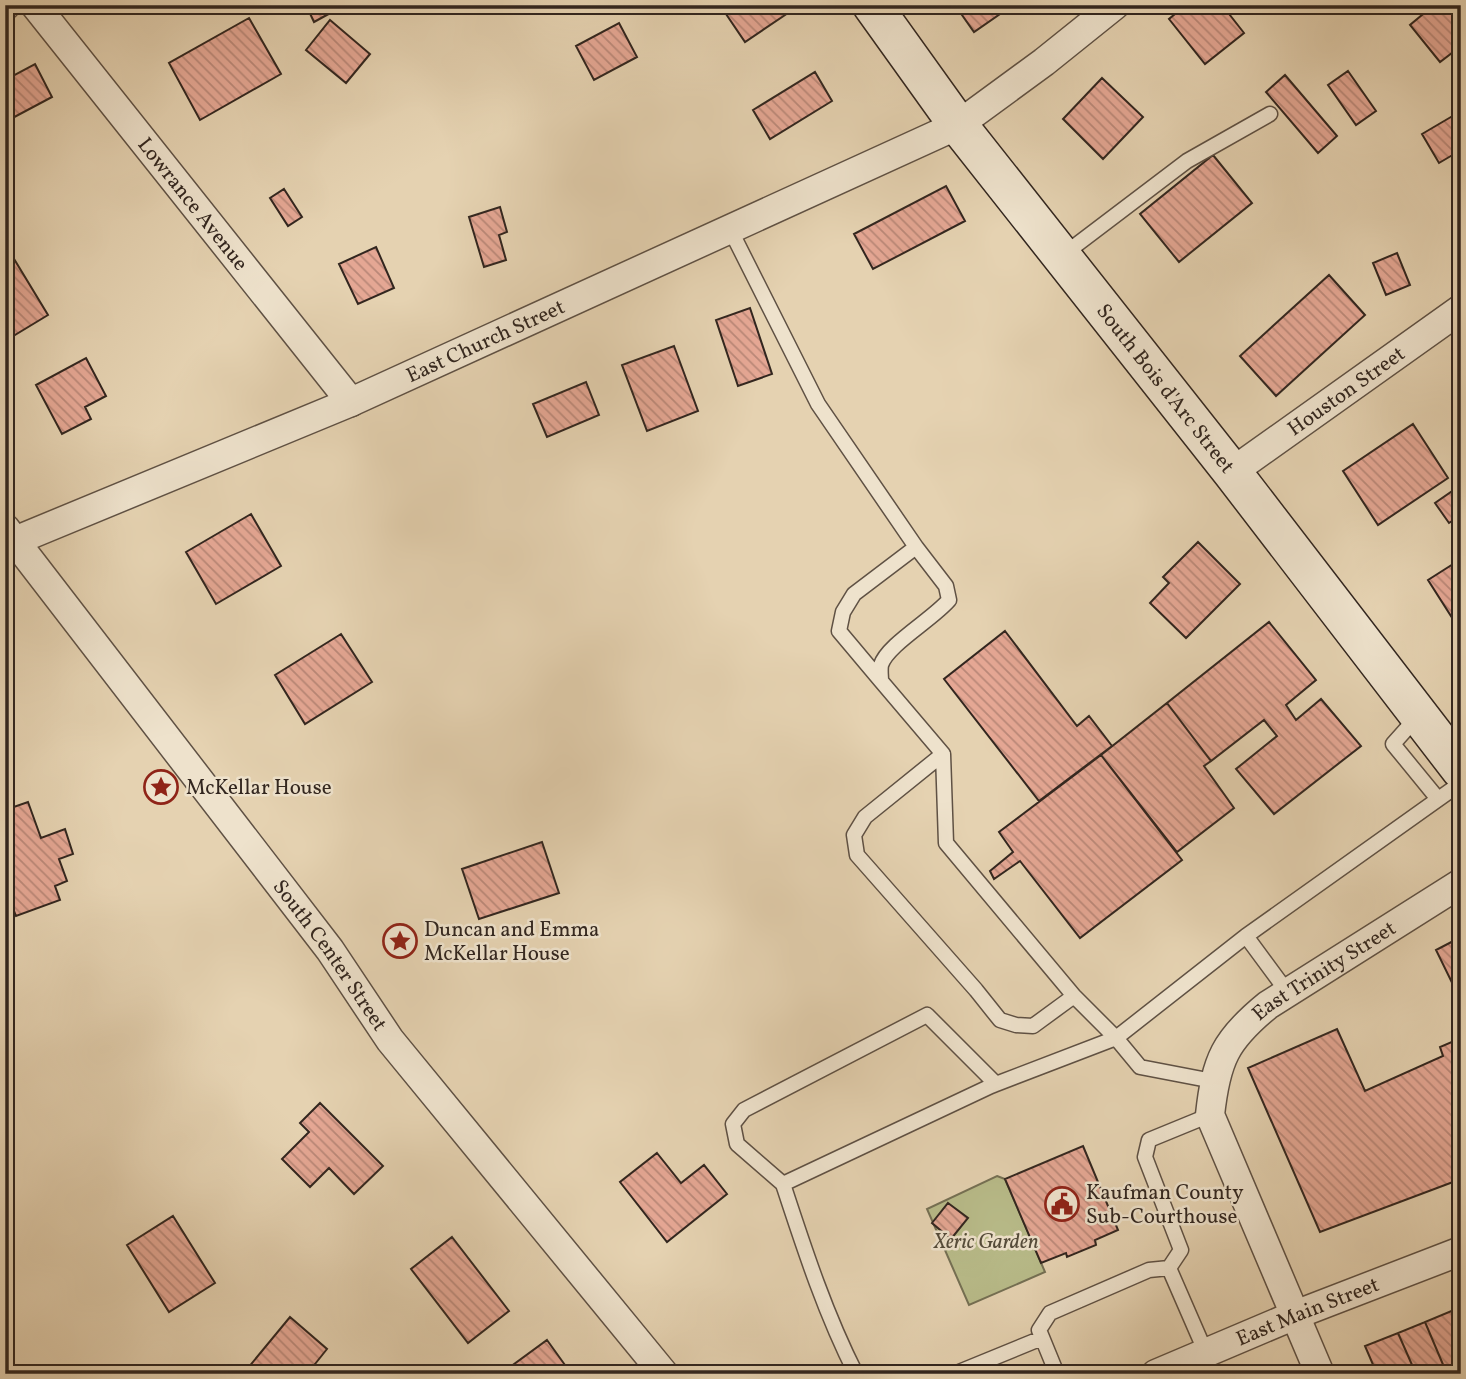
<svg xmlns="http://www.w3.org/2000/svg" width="1466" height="1379" viewBox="0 0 1466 1379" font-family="Vollkorn,serif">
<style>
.green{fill:#b8bb89;stroke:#757054;stroke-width:2}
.building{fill:url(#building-back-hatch);stroke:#32261f;stroke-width:2}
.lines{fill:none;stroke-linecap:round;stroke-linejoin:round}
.service-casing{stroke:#5f5144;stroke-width:17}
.minor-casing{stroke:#5f5144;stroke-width:31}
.secondary-casing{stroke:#32261f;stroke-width:41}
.service{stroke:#eee2cc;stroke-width:14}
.minor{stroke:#eee2cc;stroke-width:28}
.secondary{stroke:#eee2cc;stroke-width:38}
.labels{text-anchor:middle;stroke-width:5;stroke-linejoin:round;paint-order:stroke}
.street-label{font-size:21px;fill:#32261f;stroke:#eee2cc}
.poi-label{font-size:21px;fill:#32261f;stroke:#eee2cc;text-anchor:start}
.park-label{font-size:21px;font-style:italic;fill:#544b3a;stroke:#eee2cc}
</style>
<defs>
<pattern id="building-back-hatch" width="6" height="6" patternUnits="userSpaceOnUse" patternTransform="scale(1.75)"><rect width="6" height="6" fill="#e5a794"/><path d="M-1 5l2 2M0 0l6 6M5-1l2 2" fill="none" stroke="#ba8878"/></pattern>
</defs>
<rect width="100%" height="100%" fill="#e5d2b1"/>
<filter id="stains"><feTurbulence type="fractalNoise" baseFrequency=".00286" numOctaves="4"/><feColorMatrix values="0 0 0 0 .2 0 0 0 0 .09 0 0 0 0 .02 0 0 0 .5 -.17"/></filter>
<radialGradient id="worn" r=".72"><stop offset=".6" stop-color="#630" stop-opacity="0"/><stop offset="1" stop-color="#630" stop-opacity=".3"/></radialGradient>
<path class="green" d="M997,1176L1005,1179L1045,1272L969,1305L927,1209Z"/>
<path class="building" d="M306,5H345L314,22Z
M733,5H792L794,9L745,42L724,11Z
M955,5H1013L974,32Z
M1186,5H1222L1244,33L1205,64L1169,19Z
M1434,5H1461V46L1440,62L1410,25Z
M249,18L281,74L200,120L169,63Z
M330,20L370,54L346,83L306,50Z
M619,23L637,57L594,80L576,46Z
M35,64L52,97L5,122V80Z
M1348,71L1376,111L1356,125L1328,85Z
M815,72L832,101L770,139L753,110Z
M1285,75L1337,136L1318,153L1266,92Z
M1102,78L1143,117L1103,159L1063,119Z
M1456,114L1461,122V150L1439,163L1422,134Z
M1213,155L1252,203L1179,262L1140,214Z
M946,186L965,221L873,269L854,234Z
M284,189L302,217L288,226L270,198Z
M500,207L507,232L499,235L506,260L484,267L469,217Z
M5,244L48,315L5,341Z
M376,247L394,288L358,304L339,264Z
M1397,253L1410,285L1386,295L1373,263Z
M1329,275L1365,315L1276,396L1240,356Z
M750,308L772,374L738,386L716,320Z
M674,346L698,411L647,431L622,365Z
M86,358L106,396L85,407L91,419L62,434L36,385Z
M586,382L599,415L547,437L533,404Z
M1413,424L1448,478L1378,525L1343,471Z
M1461,485V515L1449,523L1435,503Z
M251,514L281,566L216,604L186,552Z
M1198,542L1240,584L1186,638L1150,603L1169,583L1163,577Z
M1461,559V625L1458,627L1428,580Z
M1269,622L1316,680L1286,705L1296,720L1321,699L1361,746L1274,814L1236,769L1277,736L1264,720L1211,761L1167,703Z
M1005,631L1077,726L1089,716L1112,746L1039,801L944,679Z
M341,634L372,682L305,724L275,675Z
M1167,703L1211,761L1204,766L1234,808L1177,852L1101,755Z
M1101,755L1182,860L1080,938L1020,861L994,879L990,871L1013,852L999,832Z
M28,802L41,838L65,829L73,854L59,859L67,881L55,886L60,900L16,916L5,888V810Z
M542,842L559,893L479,919L462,869Z
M1461,937V1001L1436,950Z
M1337,1029L1365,1091L1443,1056L1440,1047L1461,1038V1179L1320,1232L1248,1068Z
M320,1103L383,1166L354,1194L329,1168L310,1187L282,1159L309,1132L300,1123Z
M1083,1146L1118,1230L1095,1240L1096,1245L1067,1257L1066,1253L1041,1263L1005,1179Z
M657,1153L681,1183L704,1165L727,1194L667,1242L620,1182Z
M948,1203L968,1218L951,1239L932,1223Z
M173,1216L215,1283L169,1312L127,1245Z
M452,1237L509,1311L468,1343L411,1269Z
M1461,1307V1374H1447L1425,1322Z
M290,1317L327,1349L307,1374H243Z
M1425,1322L1447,1374H1416L1398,1333Z
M1398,1333L1416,1374H1377L1365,1346Z
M547,1340L570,1372L503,1374L502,1373Z"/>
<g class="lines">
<g class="service-casing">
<path id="service" d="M730,229L818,404L916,547L854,594L843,612L839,631L881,681
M1063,255L1187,161L1270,114
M916,547L946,586L949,600C933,619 887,645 881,665C880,670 881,676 881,681L943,754L865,817L854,835L857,855L976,990L1000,1020L1016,1025L1033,1026L1074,996
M1418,716L1393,744L1438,799
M943,754L946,843L1074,996L1116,1038L1140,1067L1213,1081
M1288,993L1246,936L1461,783
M996,1084L927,1015L744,1110L733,1124L737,1144L783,1184L991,1086L996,1084L1116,1038L1246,936
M783,1184C804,1248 825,1313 856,1374
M1169,1268L1181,1250L1145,1157L1149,1140L1210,1115
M954,1374L1042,1338
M1057,1374L1039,1330L1050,1313L1149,1270L1169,1268L1206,1353"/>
</g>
<g class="minor-casing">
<g id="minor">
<path id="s1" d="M35,5L351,402"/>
<path d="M5,6L6,5"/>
<path id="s2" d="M1232,472L1461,309"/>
<path id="s3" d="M5,528L330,950L390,1040L664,1374"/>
<path id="s4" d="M5,545L351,402L958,125L1044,62L1115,5"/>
<path id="s5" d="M1156,1374L1295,1315L1461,1251"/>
<path id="s6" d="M1320,1374L1210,1115C1216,1060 1225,1040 1268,1005L1461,883"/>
</g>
</g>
<g class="secondary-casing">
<g id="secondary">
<path id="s7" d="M872,5L958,125L1232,472L1461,770"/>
</g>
</g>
<use href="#service" class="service"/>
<use href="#minor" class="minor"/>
<use href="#secondary" class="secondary"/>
</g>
<defs>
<g id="sight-ring" transform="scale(1.75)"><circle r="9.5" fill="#eee2cc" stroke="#8f2418" stroke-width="1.5"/><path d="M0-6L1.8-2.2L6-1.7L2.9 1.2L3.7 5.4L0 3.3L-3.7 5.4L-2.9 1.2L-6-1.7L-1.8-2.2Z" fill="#8f2418"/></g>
<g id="civic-ring" transform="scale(1.75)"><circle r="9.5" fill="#eee2cc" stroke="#8f2418" stroke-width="1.5"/><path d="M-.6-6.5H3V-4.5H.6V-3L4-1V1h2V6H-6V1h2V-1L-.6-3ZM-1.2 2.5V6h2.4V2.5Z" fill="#8f2418"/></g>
</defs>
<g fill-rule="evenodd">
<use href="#sight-ring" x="161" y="787"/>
<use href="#sight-ring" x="400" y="941"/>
<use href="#civic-ring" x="1062" y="1204"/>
</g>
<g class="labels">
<g class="street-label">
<text dy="7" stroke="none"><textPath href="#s1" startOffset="254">Lowrance Avenue</textPath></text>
<text dy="7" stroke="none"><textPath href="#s4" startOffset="522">East Church Street</textPath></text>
<text dy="7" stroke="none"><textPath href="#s7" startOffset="483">South Bois d'Arc Street</textPath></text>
<text dy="7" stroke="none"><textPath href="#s2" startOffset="140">Houston Street</textPath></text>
<text dy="7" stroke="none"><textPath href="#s3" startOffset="537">South Center Street</textPath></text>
<text dy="7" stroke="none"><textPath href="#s6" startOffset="476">East Trinity Street</textPath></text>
<text dy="7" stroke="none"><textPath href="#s5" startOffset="164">East Main Street</textPath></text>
</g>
<g class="poi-label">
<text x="186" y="794">McKellar House</text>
<text x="424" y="936">Duncan and Emma<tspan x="424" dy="24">McKellar House</tspan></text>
<text x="1086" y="1199">Kaufman County<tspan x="1086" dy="24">Sub-Courthouse</tspan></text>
</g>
<g class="park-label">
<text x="986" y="1248">Xeric Garden</text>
</g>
</g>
<rect width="1466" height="1379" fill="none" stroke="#e5d2b1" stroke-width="28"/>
<rect x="7" y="7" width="1452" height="1365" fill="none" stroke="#32261f" stroke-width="3.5"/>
<rect x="14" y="14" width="1438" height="1351" fill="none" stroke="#32261f" stroke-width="2"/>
<rect width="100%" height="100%" filter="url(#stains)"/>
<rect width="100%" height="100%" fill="url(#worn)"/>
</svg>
